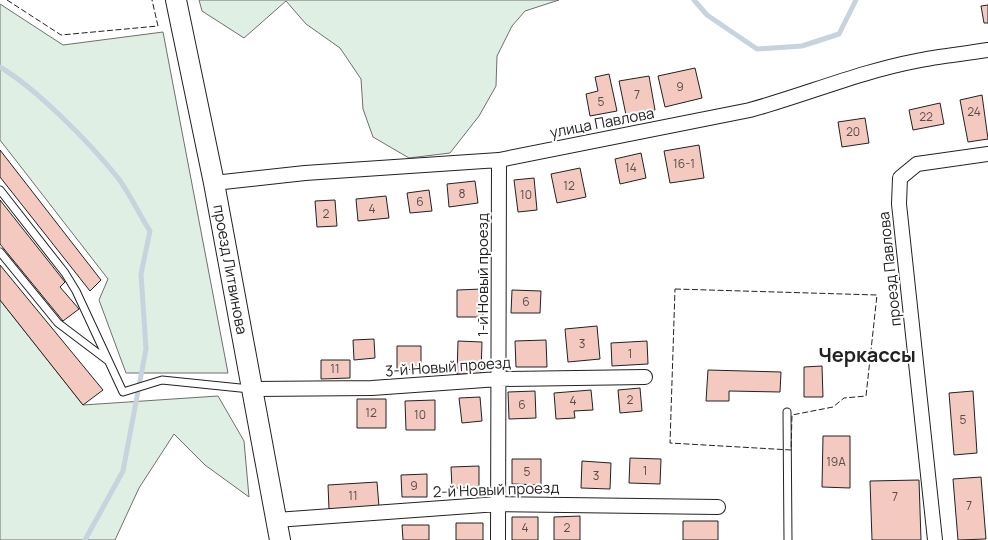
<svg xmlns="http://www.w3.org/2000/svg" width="988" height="540" viewBox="0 0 988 540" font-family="Manrope,sans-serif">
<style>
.green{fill:#e0efe3;stroke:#6f6f6f}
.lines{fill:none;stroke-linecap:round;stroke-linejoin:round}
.stream{stroke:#c7d3dd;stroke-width:5}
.building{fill:#f3c9c0;stroke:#222}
.service-casing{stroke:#222;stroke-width:9}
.minor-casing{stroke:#222;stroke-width:16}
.secondary-casing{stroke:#222;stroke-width:22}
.service{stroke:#fff;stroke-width:7}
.minor{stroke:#fff;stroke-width:14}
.secondary{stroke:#fff;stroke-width:20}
.fence{stroke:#222;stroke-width:1;stroke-dasharray:6 2.5;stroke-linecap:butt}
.labels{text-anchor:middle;stroke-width:4;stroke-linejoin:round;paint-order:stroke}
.number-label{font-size:12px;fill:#564c4a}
.street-label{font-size:15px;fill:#222;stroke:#fff}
.district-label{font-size:20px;font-weight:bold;fill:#222;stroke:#fff}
</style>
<rect width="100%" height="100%" fill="#fff"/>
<path class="green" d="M199,0H559L525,11L512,26L497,56L496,86L479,116L450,153L409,158L373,137L363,109L361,79L340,48L306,24L286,1L244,38L202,11Z
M0,4L63,45L163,32L228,373H126L99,300L108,279L0,140Z
M0,300L83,405L218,396L244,441L249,497L205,465L174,434L139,488L115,540H0Z"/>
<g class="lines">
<path class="stream" d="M694,0L707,15L757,49L802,46L839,34L856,0
M0,67C37,89 91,144 118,178C130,194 139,214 150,231L141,274L146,349L123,471L85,540"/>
</g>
<path class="building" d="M988,5V23H984L981,6Z
M695,68L702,98L665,107L658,76Z
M609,74L617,111L590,116L586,94L598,91L595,77Z
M649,76L655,110L626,115L619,81Z
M982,95L988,139L968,142L960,100Z
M940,103L944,124L913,130L909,110Z
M865,118L869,143L842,147L838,122Z
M699,145L704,178L670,183L664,151Z
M0,150L101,280L90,291L0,177Z
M641,153L646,178L620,184L615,159Z
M580,168L586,197L557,203L551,174Z
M534,178L537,210L518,212L514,180Z
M475,181L478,203L449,207L447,184Z
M429,190L432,211L410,213L407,193Z
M386,196L389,218L358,221L356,199Z
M0,200L65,282L60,287L79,309L63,321L0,244Z
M335,200L337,226L317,227L315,201Z
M0,265L103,390L83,405L0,300Z
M482,289L483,317H457V290Z
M512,290L541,291L540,313H511Z
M597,326L600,359L568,362L565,329Z
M374,339L375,358L354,360L353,340Z
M546,340L547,367H516L515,341Z
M458,341L482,342L481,374H457Z
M647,341L648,364L612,366L611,343Z
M397,346H421V370L397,369Z
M321,360H350V378L321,379Z
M822,366L823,397H804V367Z
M708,370L781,372L780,392L729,391V401H706Z
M640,388L642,411L620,413L618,390Z
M591,390L593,410L574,411L575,418L556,419L554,393Z
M535,391L536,418L509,419L508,392Z
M973,391L977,453L954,455L949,393Z
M480,397L482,421L462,423L459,398Z
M357,399H386V428H357Z
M435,400V430H406L405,401Z
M823,436H850V488L822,487Z
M630,458L661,459L660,484L629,483Z
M512,459H541V485L512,484Z
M582,461L611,463L610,489L581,488Z
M479,466V488H452L451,467Z
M427,474V497H402L401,475Z
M981,477L986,539L958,540L953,479Z
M919,480L921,540H872L870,481Z
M377,482L379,507L329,509L328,485Z
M580,516V540H554V517Z
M512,517H538V540H512Z
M683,521H718V540H683Z
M456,523H483V540H456Z
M402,525H429V540H403Z"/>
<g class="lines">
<g class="service-casing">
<path id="service" d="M0,190L65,273L76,291L123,392L162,380L250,389
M0,252L58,323L107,360
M787,412L788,540"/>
</g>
<g class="minor-casing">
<path id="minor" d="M214,183L305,173L499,160L750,110C805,95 859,72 916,61C939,56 964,54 988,50
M252,389L372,388L499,379L645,377
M276,520L498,504L718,507
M498,540L499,160
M935,540L899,204L900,178L917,164L988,154"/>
</g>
<g class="secondary-casing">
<g id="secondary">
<path id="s1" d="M176,0L214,183L280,540"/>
</g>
</g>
<use href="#service" class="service"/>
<use href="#minor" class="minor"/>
<use href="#secondary" class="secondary"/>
<path class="fence" d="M7,0L61,35L158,26L152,0
M675,289L877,295L866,396L844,398L833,407L792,415L791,450L670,443Z"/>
</g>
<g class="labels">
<g class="number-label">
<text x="680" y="91">9</text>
<text x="637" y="99">7</text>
<text x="601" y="106">5</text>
<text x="974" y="116">24</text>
<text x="926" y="121">22</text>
<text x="853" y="136">20</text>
<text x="684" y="168">16-1</text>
<text x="631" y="172">14</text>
<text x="569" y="190">12</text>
<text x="462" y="198">8</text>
<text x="526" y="199">10</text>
<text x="420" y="206">6</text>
<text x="372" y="213">4</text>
<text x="326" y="218">2</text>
<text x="526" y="306">6</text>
<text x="582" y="348">3</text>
<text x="630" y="358">1</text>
<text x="335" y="373">11</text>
<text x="630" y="404">2</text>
<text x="573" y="405">4</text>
<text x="522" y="409">6</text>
<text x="371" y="417">12</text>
<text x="420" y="419">10</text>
<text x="963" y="424">5</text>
<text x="836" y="466">19А</text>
<text x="645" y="475">1</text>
<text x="527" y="476">5</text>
<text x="596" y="480">3</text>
<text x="414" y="490">9</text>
<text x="353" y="500">11</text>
<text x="895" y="501">7</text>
<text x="969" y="510">7</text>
<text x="525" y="532">4</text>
<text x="567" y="532">2</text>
</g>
<g class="street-label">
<text transform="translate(602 123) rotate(-11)" y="5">улица Павлова</text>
<text transform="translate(890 269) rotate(-96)" y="5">проезд Павлова</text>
<text dy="5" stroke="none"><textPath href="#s1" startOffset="275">проезд Литвинова</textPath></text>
<text transform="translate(483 275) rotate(-90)" y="5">1-й Новый проезд</text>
<text transform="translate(448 367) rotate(-4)" y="5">3-й Новый проезд</text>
<text transform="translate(496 490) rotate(-2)" y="5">2-й Новый проезд</text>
</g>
<g class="district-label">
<text x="867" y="362">Черкассы</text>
</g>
</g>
</svg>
